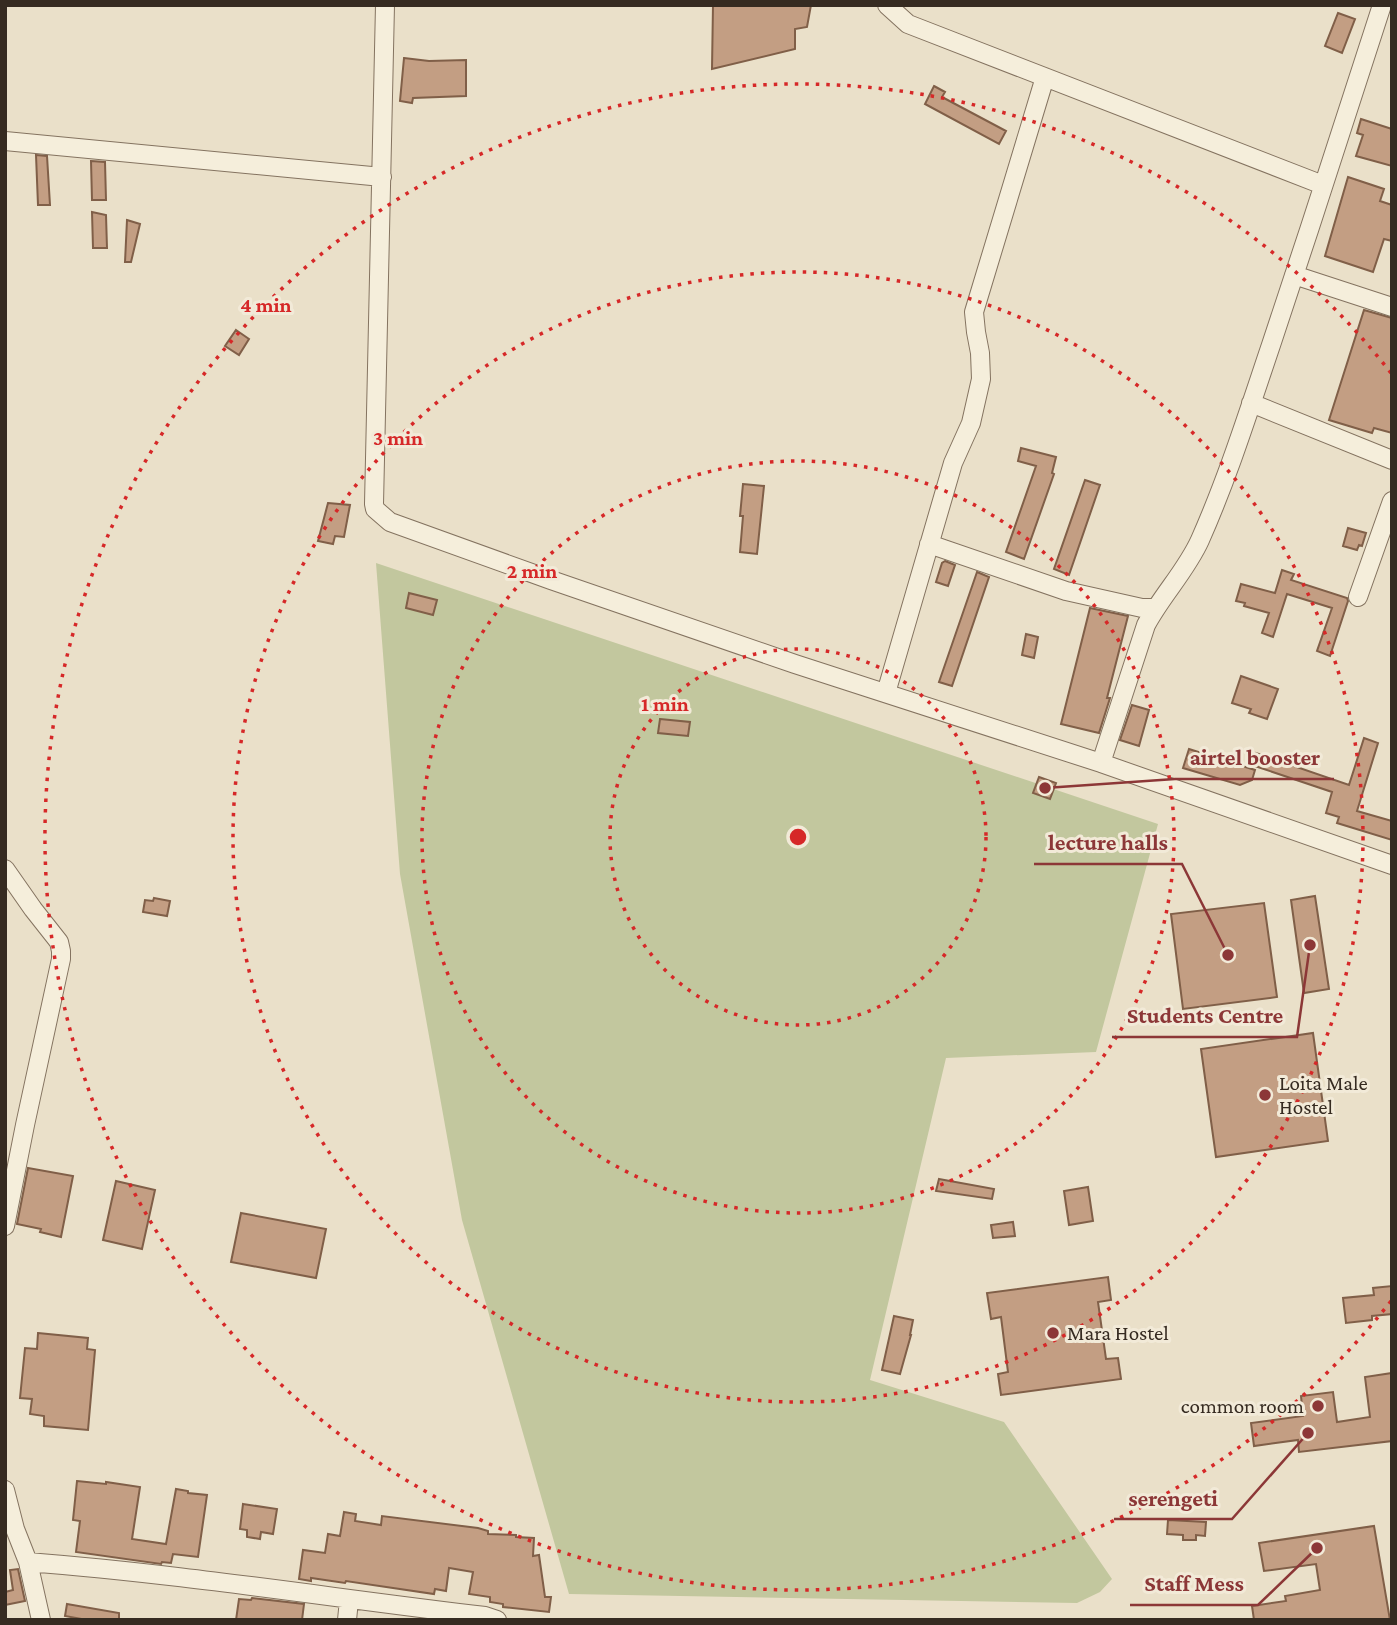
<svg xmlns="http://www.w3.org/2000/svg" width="1397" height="1625" viewBox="0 0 1397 1625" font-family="'Crimson Pro',serif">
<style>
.green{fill:#c2c79e}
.building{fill:#c39e83;stroke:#805f48;stroke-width:2}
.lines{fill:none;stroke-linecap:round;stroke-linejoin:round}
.minor-casing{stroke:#847360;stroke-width:20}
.minor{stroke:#f5eedb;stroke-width:18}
.ring{fill:none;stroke:#d62828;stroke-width:3.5;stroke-dasharray:3.5 7}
.poi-dot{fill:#8c3737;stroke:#f2ead8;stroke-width:2.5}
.labels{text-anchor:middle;stroke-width:6;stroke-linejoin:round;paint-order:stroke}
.poi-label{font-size:21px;fill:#362b21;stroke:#f2ead8;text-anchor:start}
.centre{fill:#d62828;stroke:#f2ead8;stroke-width:3.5}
.ring-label{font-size:21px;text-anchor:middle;font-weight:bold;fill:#d62828;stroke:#f2ead8;stroke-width:6;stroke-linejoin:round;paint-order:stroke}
.leader{fill:none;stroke:#8c3737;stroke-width:2.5}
.callout-dot{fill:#8c3737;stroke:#f2ead8;stroke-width:2.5}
.callout-label{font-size:23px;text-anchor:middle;font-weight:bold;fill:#8c3737;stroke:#f2ead8;stroke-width:6;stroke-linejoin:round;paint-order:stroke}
</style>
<rect width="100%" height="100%" fill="#eae0c9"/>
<path class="green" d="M376,563L1158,824L1096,1052L946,1058L870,1380L1004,1422L1112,1579L1100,1592L1077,1603L569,1594L462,1220L400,874Z"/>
<path class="building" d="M713,5H811L807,27L795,29V49L712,69Z
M1338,13L1355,19L1342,53L1325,46Z
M404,58L429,61L466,60V96L413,98L412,103L400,101Z
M934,86L945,92L942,97L1006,131L999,144L925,104Z
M1361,119L1392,129V166L1356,156L1363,135L1357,133Z
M36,155L47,156L50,205H38Z
M91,161L105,162L106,200H92Z
M1348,177L1384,189L1380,201L1392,205V241L1384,239L1373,272L1325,256Z
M92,212L106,215L107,248H93Z
M127,220L140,224L131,262H125Z
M1364,310L1392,318V433L1374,428L1372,433L1329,420Z
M236,330L249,339L239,355L225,346Z
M1021,448L1056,457L1052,473L1054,474L1024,559L1006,552L1036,466L1018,461Z
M1085,480L1100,485L1069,575L1054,569Z
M743,484L764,486L757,554L740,552L743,516H740Z
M328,503L350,505L344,537L335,536L333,544L318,541Z
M1348,528L1366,533L1362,546L1359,545L1357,550L1343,546Z
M945,561L955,565L948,586L936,582L942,563Z
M1282,570L1294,574L1291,580L1347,598L1348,601L1330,656L1317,651L1332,608L1287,594L1273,637L1262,633L1269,613L1244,606L1245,603L1236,601L1241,584L1275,593Z
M977,572L989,577L952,686L939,682Z
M409,593L437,600L433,615L406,608Z
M1090,608L1128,616L1107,698H1110L1099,733L1061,724Z
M1026,634L1038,637L1034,658L1022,655Z
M1241,676L1278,689L1267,719L1249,713L1251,709L1232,703Z
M1132,705L1149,710L1139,746L1120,740Z
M660,719L690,722L688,736L658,733Z
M1364,738L1378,743L1357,811L1392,821V840L1337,823L1339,817L1326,813L1332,792L1252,765L1256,753L1349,785Z
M1189,749L1255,770L1252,780L1240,785L1183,768Z
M1039,777L1056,783L1050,799L1033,793Z
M1315,896L1329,989L1304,993L1291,900Z
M154,898L170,901L167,916L143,912L145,900L153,901Z
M1264,903L1277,997L1183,1009L1171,914Z
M1313,1033L1328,1141L1216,1157L1201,1049Z
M28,1168L73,1176L61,1237L40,1232L41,1229L17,1224Z
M939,1179L994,1189L992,1199L936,1191Z
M116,1181L155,1190L142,1249L103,1240Z
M1088,1187L1093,1221L1069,1225L1064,1191Z
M241,1213L326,1229L316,1278L231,1262Z
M1013,1222L1015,1236L993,1238L991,1225Z
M1108,1277L1111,1300L1098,1302L1106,1359L1118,1358L1121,1379L1001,1395L998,1374L1008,1372L1001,1317L991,1319L987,1293Z
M1392,1286V1314L1372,1316V1320L1346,1323L1343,1298L1374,1295L1373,1288Z
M894,1316L913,1320L910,1335H911L900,1374L882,1370Z
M38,1333L88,1338L87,1349L95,1350L88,1430L44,1426V1416L30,1414L32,1399L20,1398L25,1348L37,1349Z
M1392,1373V1441L1299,1452L1298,1440L1254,1446L1251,1423L1303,1416L1301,1396L1333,1392L1337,1422L1370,1417L1365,1377Z
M77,1481L106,1484V1482L140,1487L132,1539L166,1544L176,1489L188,1491V1493L207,1495L198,1557L173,1554L171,1563L162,1562L161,1564L76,1552L80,1521L73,1520Z
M243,1504L277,1509L273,1534L261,1532L260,1539L247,1537V1530L240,1529Z
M344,1512L356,1514L355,1521L381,1525L382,1516L478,1528L488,1531V1534L516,1535V1537L534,1538L533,1556L539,1555L545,1597H551L549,1612L503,1607V1604L490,1602V1597L469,1594L473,1572L449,1568L446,1591L435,1589L434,1594L346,1581L345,1583L311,1578V1581L299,1579L303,1550L325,1553L328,1534L340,1536Z
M1168,1520L1206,1522L1205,1536L1196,1535V1540H1183V1535L1167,1534Z
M1374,1526L1390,1620H1254L1252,1606L1286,1601L1285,1596L1320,1590L1316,1564L1264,1571L1259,1543Z
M18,1569L25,1601L5,1605V1592L13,1590L10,1570Z
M252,1598L304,1604L302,1620H236L239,1599L251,1600Z
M67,1604L119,1613V1620H87L65,1616Z"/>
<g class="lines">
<g class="minor-casing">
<path id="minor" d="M385,5L374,504L375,509L390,522L551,580L795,664L1101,763L1392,865
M887,5L908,24L1323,185
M5,141L382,177
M1294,275L1392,307
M1251,403L1392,460
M929,544L1066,591L1142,608H1155
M1358,597L1392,501
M886,693L953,463L971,423L981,379L980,353L976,332L974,312L1045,77
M1101,763L1146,625C1162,595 1186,571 1200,540C1228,477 1249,410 1271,345C1309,232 1345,118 1382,5
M5,869L33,909L59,942L61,951V959L25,1125L5,1226
M5,1490L15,1529L28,1562L41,1620
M28,1562C181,1574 333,1598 485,1616L497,1620
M347,1620L349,1600"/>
</g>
<use href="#minor" class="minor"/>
</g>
<g class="ring">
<circle cx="798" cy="837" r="188"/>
<circle cx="798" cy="837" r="376"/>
<circle cx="798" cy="837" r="565"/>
<path d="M1391 1301A753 753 0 1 1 1391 373"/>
</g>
<g class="poi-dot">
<circle cx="1265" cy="1095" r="7"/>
<circle cx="1053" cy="1333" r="7"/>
<circle cx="1318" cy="1406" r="7"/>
</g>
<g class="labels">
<g class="poi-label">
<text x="1279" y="1090">Loita Male<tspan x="1279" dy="24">Hostel</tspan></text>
<text x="1067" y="1340">Mara Hostel</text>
<text x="1304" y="1413" text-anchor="end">common room</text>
</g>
</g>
<circle cx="798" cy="837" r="10" class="centre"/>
<g class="ring-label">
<text x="266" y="312">4 min</text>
<text x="398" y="445">3 min</text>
<text x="532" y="578">2 min</text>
<text x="665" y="711">1 min</text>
</g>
<path class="leader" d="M1045 788L1175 779H1334M1228 955L1182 864H1034M1310 945L1297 1037H1112M1308 1433L1232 1519H1114M1317 1548L1258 1605H1130"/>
<g class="callout-dot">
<circle cx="1045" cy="788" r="7"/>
<circle cx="1228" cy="955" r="7"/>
<circle cx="1310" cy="945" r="7"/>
<circle cx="1308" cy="1433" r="7"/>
<circle cx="1317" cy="1548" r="7"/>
</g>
<g class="callout-label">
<text x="1255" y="765">airtel booster</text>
<text x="1108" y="850">lecture halls</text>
<text x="1205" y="1023">Students Centre</text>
<text x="1173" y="1506">serengeti</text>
<text x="1194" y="1591">Staff Mess</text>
</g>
<rect width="1397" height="1625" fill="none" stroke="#362b21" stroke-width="14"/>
</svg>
